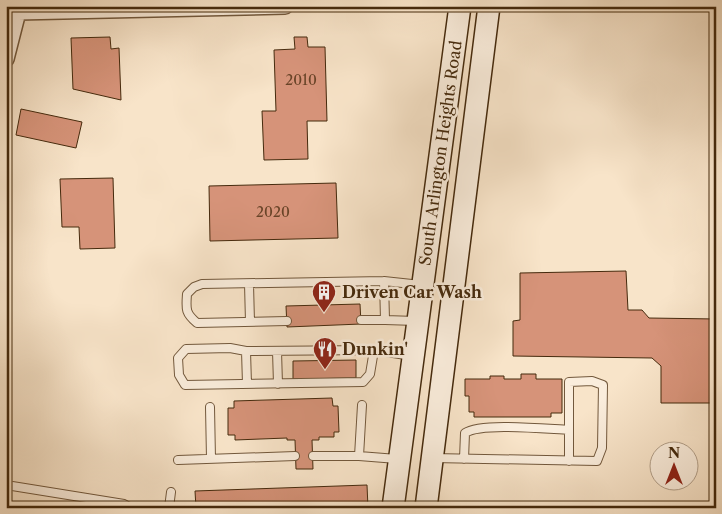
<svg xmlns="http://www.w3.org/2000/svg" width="722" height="514" viewBox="0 0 722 514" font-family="'Libre Caslon Text',serif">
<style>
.building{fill:#d69379;stroke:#452a0d}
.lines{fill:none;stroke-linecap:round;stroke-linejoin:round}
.lane-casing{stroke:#72583c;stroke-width:10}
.street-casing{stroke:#72583c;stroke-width:18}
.secondary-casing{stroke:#452a0d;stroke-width:24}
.lane{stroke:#faeddc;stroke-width:8}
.street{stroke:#faeddc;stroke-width:15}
.secondary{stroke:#faeddc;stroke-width:21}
.labels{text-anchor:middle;stroke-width:5;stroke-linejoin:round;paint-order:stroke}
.number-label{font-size:14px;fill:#694428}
.street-label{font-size:16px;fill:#452a0d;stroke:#faeddc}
.poi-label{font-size:16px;font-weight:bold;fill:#452a0d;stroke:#faeddc;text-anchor:start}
</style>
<rect width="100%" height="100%" fill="#f8e4c9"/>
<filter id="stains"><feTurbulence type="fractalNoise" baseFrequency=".004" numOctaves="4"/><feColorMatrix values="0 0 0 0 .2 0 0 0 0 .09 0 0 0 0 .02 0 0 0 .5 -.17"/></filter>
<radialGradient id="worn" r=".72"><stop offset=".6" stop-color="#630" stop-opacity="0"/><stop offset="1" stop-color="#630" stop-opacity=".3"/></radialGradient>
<path class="building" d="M110,37L111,49L119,48L121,100L73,89L71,38Z
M294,37H307L308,47H325L327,121H307L308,159L264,160L262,111H276L274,50L295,49Z
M21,109L82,122L76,148L16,135Z
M113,178L115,248L80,249L79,227H62L60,179Z
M336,183L338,238L210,241L209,186Z
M626,271L628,310H642L649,318L716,319V403H661V366L652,358L513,356V321L520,320V273Z
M360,304L361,324L287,327L286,306Z
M356,360V378L293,379V361Z
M521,374H536V379H562V413H551V417H474V412H469V396H465V379H490V376H504V379H521Z
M332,398L333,406H338L339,432H334V437H319V440H312L313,469H296L295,440H287V438L235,440V435H228V408H234V401Z
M367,485L368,508H196L195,491Z"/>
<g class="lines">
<g class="lane-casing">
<path id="lane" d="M249,284L250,322
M361,320H385
M287,321L197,323C185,313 186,309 187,294L194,287L202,284L384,281
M416,321L385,320L384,281L421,285
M374,350L370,374L363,382L185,385L179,375L178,358L186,349L230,348L246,351L374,350L412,356
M246,351L247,384
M277,351L278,384
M362,405L359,456L397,459
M210,407L211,459
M313,456H359
M433,458L597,461L602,448L603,385L592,381L569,382V461
M464,459L465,433C481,422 547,429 569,430
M178,460L295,456
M6,485L124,504L131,508
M169,508L171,492"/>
</g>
<g class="street-casing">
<path id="street" d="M18,12L285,6
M6,59L18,12L17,6"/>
</g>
<g class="secondary-casing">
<path id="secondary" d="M393,508L460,6
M426,508L489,6"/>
</g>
<use href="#lane" class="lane"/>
<use href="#street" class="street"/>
<use href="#secondary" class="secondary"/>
</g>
<defs>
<g id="building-pin" transform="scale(1.25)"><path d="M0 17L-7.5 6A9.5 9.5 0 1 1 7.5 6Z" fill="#8f2418" stroke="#faeddc"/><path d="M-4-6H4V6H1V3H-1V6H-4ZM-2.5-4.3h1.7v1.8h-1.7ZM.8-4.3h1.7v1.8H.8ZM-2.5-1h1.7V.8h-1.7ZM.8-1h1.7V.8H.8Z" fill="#fff"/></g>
<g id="restaurant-pin" transform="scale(1.25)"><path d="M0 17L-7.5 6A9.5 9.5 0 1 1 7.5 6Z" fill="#8f2418" stroke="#faeddc"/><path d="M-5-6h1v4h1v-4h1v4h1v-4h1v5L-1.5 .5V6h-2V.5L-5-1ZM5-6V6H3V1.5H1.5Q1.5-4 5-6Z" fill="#fff"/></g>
</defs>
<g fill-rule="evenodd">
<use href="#building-pin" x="324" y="292"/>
<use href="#restaurant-pin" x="325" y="349"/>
</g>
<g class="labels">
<g class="number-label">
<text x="301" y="85">2010</text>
<text x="273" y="217">2020</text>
</g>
<g class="street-label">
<text transform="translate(440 153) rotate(-82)" y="6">South Arlington Heights Road</text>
</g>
<g class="poi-label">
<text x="342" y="298">Driven Car Wash</text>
<text x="342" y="355">Dunkin'</text>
</g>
</g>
<rect width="722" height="514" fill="none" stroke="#f8e4c9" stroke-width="25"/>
<rect x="8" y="8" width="707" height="499" fill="none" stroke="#452a0d" stroke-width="2.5"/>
<rect x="12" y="12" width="697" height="489" fill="none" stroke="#452a0d"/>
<g transform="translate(674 466)"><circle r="24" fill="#faeddc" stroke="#b29f89"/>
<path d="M0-4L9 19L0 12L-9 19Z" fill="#8f2418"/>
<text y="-8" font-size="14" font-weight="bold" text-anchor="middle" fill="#452a0d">N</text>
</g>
<rect width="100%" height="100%" filter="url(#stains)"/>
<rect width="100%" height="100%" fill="url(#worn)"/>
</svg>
